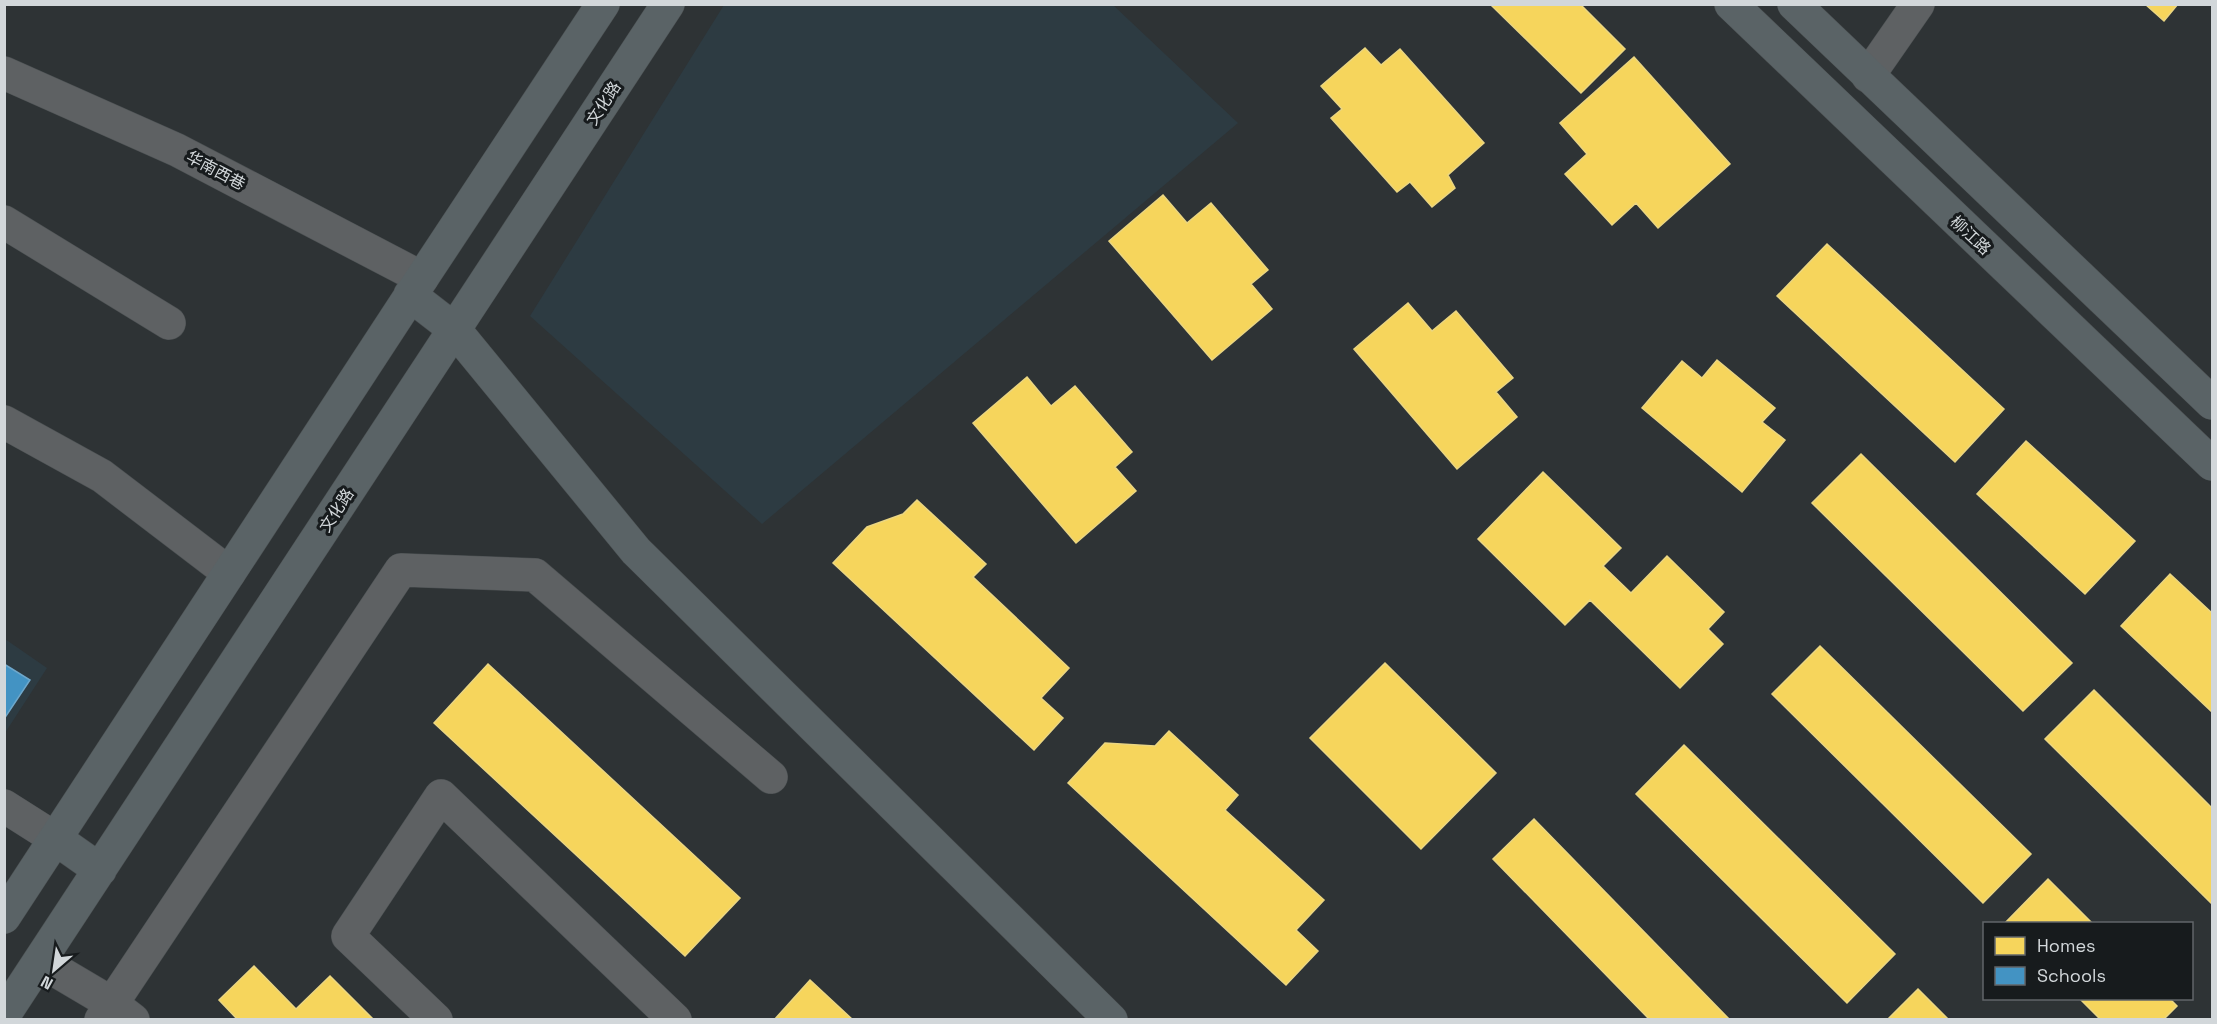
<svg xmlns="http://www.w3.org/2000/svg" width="2217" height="1024" viewBox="0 0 2217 1024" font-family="'Space Grotesk','Noto Sans SC',sans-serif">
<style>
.built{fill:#2d3b42}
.homes{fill:#f6d55c;stroke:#ebd682;stroke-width:1.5}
.schools{fill:#4393c3;stroke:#6ea7ca;stroke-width:1.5}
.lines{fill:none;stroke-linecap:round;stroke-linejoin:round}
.street-casing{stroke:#4b5052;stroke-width:34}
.secondary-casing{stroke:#4b5052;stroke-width:34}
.street{stroke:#5e6163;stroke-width:33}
.secondary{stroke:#5a6366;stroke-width:33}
.labels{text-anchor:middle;stroke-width:6;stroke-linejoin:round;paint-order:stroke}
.street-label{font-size:16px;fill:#d2d7da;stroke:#171b1d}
</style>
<rect width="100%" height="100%" fill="#2e3335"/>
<path class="built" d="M724,5H1113L1238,123L762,524L530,316Z
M5,639L47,668L5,733Z"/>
<path class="homes" d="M1490,4H1580L1625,49L1581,93Z
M2145,4H2178L2164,21Z
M1365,48L1381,65L1400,49L1484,143L1448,175L1455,188L1432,207L1410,182L1397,192L1331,118L1342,109L1321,86Z
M1634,57L1730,164L1658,228L1636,203L1612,225L1565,174L1587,154L1560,123Z
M1163,195L1187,223L1211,203L1268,270L1251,284L1272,309L1212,360L1109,241Z
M1827,244L2004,409L1955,462L1777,296Z
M1408,303L1432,331L1456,311L1513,378L1496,392L1517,417L1457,469L1354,349Z
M1717,360L1775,408L1762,422L1785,440L1742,492L1642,408L1682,361L1702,378Z
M1027,377L1051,406L1075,386L1132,452L1115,467L1136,491L1076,543L973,423Z
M2026,441L2135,541L2085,594L1977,494Z
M1861,454L2072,663L2023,711L1812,503Z
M1543,472L1621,548L1603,566L1631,593L1667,556L1724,612L1708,629L1723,644L1680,688L1590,600L1565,625L1478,539Z
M917,500L986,564L973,577L1069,668L1041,698L1063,718L1034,750L833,563L867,527L903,514Z
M2170,574L2212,613V712L2121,626Z
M1820,646L2031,854L1983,903L1772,694Z
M1385,663L1496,773L1421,849L1310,738Z
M488,664L740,898L685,956L434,723Z
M2094,690L2212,808V904L2045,739Z
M1169,731L1238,795L1225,810L1324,900L1296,930L1318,951L1286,985L1068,783L1105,743L1155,746Z
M1684,745L1895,954L1847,1003L1636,794Z
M1534,819L1730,1020H1650L1493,859Z
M2048,879L2093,924H2004Z
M254,966L296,1009L330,976L374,1020H238L219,1000Z
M810,980L853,1020H774Z
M1918,989L1949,1020H1887Z
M2079,998H2169L2177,1006L2163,1020H2101Z"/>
<path class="schools" d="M4,664L30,680L4,719Z"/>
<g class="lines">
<g class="street-casing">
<path id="street" d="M4,73L177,150L422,278
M1868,76L1918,4
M4,222L169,323
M4,422L102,476L229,573
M4,806L56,839
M40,961L111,1003L133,1020
M101,1020L401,570L535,575L771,777
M436,1020L348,936L441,796L675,1020"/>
</g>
<g class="secondary-casing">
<path id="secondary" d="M1731,4L2212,464
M1794,4L2212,403
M410,295L454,329L636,551L1111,1020
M56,839L100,870
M4,917L422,278L603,4
M4,1015L668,4"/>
</g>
<use href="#street" class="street"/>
<use href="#secondary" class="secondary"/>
</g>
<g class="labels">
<g class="street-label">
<text transform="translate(603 103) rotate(-57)" y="6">文化路</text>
<text transform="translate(216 170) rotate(28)" y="6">华南西巷</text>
<text transform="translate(1971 235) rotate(43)" y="6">柳江路</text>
<text transform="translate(336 510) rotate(-57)" y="6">文化路</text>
</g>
</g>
<rect width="2217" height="1024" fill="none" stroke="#d2d7da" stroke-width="12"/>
<rect x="1983" y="922" width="210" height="78" fill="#171b1d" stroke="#626669" stroke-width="1.5"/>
<rect x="1995" y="937" width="30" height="18" fill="#f6d55c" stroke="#626669" stroke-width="1.5"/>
<text x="2037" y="952" font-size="18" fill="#d2d7da">Homes</text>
<rect x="1995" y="967" width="30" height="18" fill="#4393c3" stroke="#626669" stroke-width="1.5"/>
<text x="2037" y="982" font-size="18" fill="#d2d7da">Schools</text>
<g transform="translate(54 970) rotate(209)" stroke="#171b1d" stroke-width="4.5" paint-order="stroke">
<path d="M0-4.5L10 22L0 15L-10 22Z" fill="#d2d7da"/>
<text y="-9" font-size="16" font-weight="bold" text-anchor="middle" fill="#d2d7da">N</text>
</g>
</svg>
